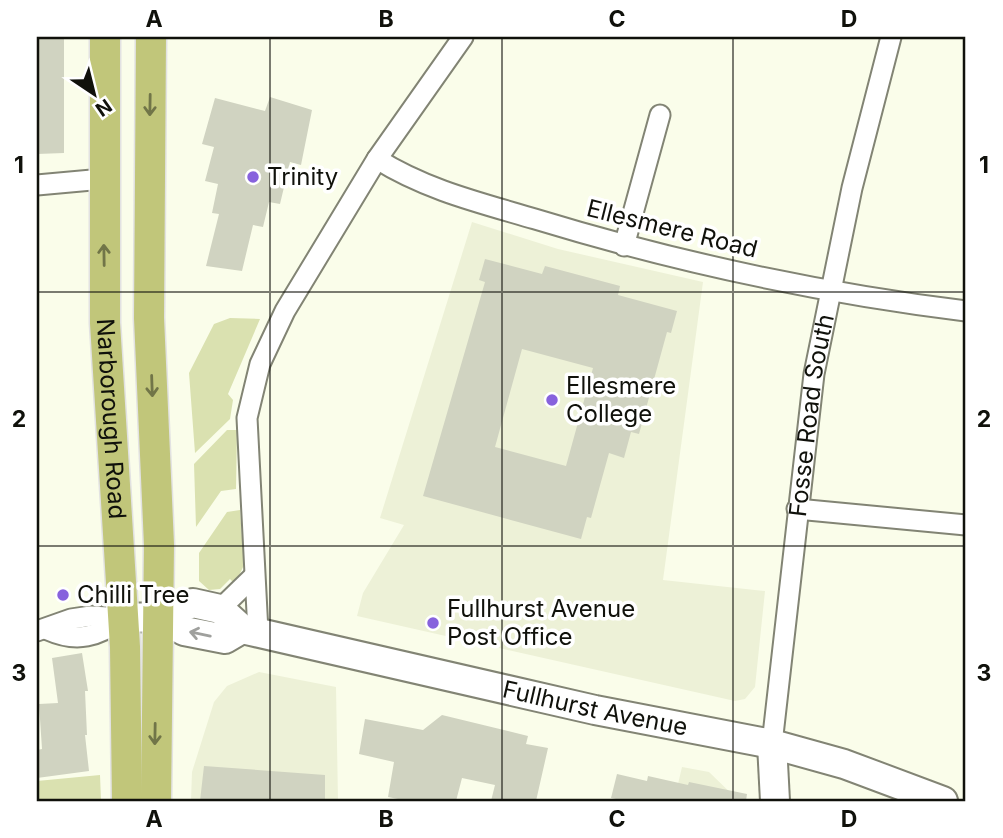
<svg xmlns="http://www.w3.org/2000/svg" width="1003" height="838" viewBox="0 0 1003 838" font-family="Inter,sans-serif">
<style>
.built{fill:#edf1d7}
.green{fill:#dae1b0}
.building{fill:#d0d3c1;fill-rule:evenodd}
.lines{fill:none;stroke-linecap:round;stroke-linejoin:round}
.street-casing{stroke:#828474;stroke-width:23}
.secondary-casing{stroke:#828474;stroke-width:32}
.primary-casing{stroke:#e2e2e2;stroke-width:33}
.street{stroke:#fff;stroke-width:19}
.secondary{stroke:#fff;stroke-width:28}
.primary{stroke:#c1c67a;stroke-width:30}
.oneway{stroke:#717548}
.oneway2{stroke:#9fa09d}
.grid{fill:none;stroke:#10110b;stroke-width:2;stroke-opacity:0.55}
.poi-dot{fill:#8762dd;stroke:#fff;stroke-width:2.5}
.labels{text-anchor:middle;stroke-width:7;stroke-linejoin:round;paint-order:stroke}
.poi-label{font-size:24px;fill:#10110b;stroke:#fff;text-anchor:start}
.street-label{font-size:24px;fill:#10110b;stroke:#fff}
.neatline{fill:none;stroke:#10110b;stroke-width:2.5}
.grid-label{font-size:23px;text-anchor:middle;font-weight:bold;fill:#10110b}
</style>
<rect width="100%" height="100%" fill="#fafdea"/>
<path class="built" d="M472,222L558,249L703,282L663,580L765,591L755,687L745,699L735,701L357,616L363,593L404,525L380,518Z
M259,672L336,687L338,801H191L192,772L214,702L227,686Z
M682,767L709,772L739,801H674Z"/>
<path class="green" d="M230,318L260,319L228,394L233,400L230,419L195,453L189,373L214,324Z
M227,430H237L236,489L221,491L196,527L194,464Z
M240,510L244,565L235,584L230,579L220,589L209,590L199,581V553L227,512Z
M100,775L101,801H37V781Z"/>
<path class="building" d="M39,37H64V153L37,154Z
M270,97L312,110L301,165L290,162L280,204L269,202L263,227L253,225L242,271L206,266L219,214L212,213L218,184L205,181L214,147L202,144L215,98L265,111Z
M485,259L542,274L545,266L620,286L618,295L677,311L671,333L667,332L639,434L631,432L624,458L609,453L591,518L587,517L581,539L423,496L485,282L479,280ZM522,349L593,368L566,466L495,447Z
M82,653L88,691H85L87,735H85L89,771L37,778V750L42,749L39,704L58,703L52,658Z
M442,715L528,736L526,744L548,748L536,801H491L495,785L462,778L456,801H408L388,797L394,762L359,754L365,719L423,730Z
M204,766L325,775V801H200Z
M617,774L647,781L648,776L688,785L689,782L747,794L746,801H626L611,798Z"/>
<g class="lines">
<g class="street-casing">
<g id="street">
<path d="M377,159C426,190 481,203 535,219C676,262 820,293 966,311"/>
<path d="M37,185L103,179"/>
<path d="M624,246L660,115"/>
<path d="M797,509L966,525"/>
<path d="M220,609L254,576"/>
<path d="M48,630C77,643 98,637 123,618"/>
<path d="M37,631L71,619L91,616L123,618"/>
<path d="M258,632L247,418L260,364L285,311L377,159L463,37"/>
<path id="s1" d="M772,744L814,374L852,188L891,37"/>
</g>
</g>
<g class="secondary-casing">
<g id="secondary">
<path d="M158,617L184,631L225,639L242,629"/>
<path id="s2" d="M123,618L158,617L193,603L220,609L242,629L595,710L772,744L844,764L943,801"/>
<path d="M772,744L775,801"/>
</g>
</g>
<g class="primary-casing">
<g id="primary">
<path id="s3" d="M105,37V323L125,647L127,801"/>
<path d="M151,37L149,318L159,545L156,801"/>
</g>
</g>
<use href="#street" class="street"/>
<use href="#secondary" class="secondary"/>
<use href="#primary" class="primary"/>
</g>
<defs><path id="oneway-shaft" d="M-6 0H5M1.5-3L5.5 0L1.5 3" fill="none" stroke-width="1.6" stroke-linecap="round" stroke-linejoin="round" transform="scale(1.75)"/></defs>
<g class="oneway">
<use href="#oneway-shaft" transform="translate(150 105) rotate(91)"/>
<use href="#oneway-shaft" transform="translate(104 255) rotate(-91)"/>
<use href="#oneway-shaft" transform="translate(152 386) rotate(88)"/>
<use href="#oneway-shaft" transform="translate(155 734) rotate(91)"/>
</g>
<use class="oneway2" href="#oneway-shaft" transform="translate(200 634) rotate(-168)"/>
<path class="grid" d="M270,37V801M502,37V801M733,37V801M37,292H966M37,546H966"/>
<g class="poi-dot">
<circle cx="253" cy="177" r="7"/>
<circle cx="552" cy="400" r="7"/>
<circle cx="63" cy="595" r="7"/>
<circle cx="433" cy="623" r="7"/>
</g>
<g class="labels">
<g class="poi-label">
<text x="267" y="185">Trinity</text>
<text x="566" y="394">Ellesmere<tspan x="566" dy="28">College</tspan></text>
<text x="77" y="603">Chilli Tree</text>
<text x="447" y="617">Fullhurst Avenue<tspan x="447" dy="28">Post Office</tspan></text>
</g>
<g class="street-label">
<text transform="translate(672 229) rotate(14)" y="8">Ellesmere Road</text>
<text dy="8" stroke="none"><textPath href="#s1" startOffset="331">Fosse Road South</textPath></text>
<text dy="8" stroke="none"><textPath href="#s3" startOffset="382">Narborough Road</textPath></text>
<text dy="8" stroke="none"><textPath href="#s2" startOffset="492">Fullhurst Avenue</textPath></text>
</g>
</g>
<rect width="1003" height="838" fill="none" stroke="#ffffff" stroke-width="77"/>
<g transform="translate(94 94) rotate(145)" stroke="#ffffff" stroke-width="5" paint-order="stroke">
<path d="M0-5L12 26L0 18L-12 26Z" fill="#10110b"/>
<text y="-10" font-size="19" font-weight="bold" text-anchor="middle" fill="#10110b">N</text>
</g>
<rect x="38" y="38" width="926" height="762" class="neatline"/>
<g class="grid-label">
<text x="154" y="27">A</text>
<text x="386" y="27">B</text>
<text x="617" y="27">C</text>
<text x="849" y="27">D</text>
<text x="19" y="173">1</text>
<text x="984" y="173">1</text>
<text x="19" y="427">2</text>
<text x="984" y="427">2</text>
<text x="19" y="681">3</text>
<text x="984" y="681">3</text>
<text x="154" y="827">A</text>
<text x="386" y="827">B</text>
<text x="617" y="827">C</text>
<text x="849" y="827">D</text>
</g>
</svg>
